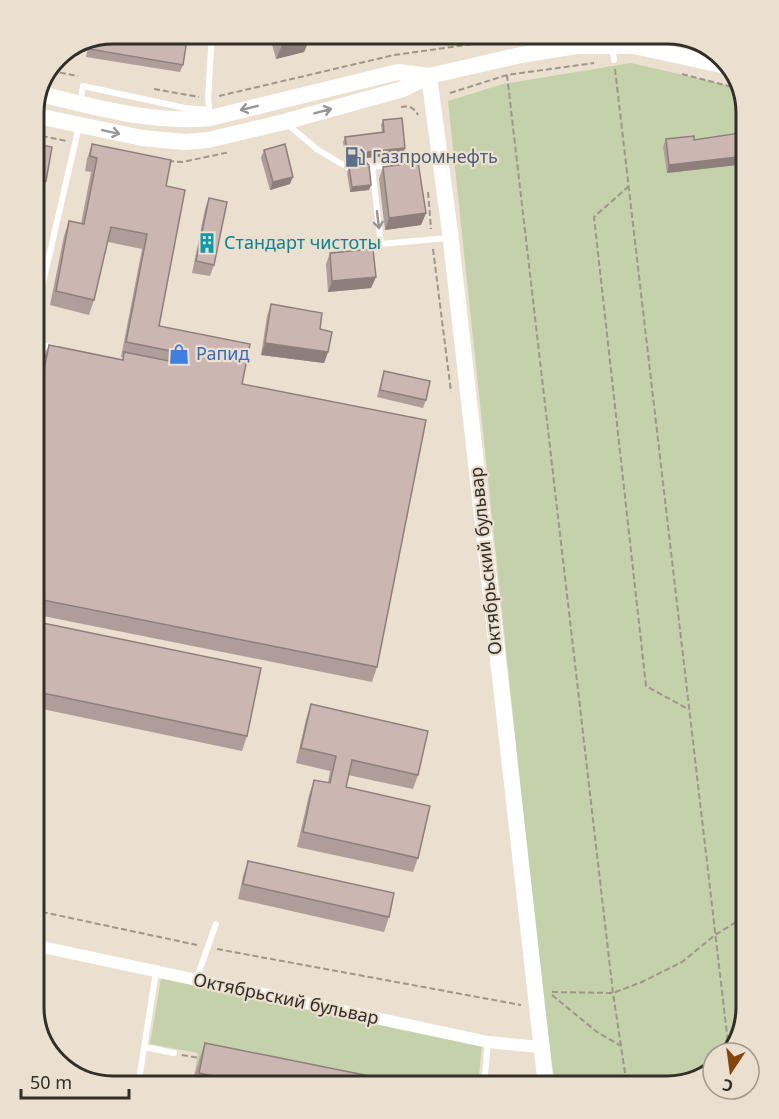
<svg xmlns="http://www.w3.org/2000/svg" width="779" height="1119" viewBox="0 0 779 1119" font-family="'Noto Sans',sans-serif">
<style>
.green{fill:#c5d1aa}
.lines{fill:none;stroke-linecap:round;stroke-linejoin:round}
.path{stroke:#9f968a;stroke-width:2;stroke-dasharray:6 3;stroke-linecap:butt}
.lane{stroke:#fff;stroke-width:6}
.street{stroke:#fff;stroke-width:12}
.secondary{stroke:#fff;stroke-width:16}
.wall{fill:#af9d99}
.shaded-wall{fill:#8e7f7d}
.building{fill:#cbb6b2;stroke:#8e7f7d;stroke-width:1.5}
.oneway{stroke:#989694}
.labels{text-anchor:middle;stroke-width:4.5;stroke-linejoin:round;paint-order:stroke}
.service-label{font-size:18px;fill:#4e5e75;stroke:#ebdfcf;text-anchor:start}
.culture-label{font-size:18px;fill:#0d838f;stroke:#ebdfcf;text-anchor:start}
.shop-label{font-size:18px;fill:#366cbe;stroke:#ebdfcf;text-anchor:start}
.street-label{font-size:18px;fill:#322e28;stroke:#ebdfcf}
.rim{fill:none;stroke:#322e28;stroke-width:3}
</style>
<rect width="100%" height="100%" fill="#ebdfcf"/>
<path class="green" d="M631,63L739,88L746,113V1007L735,1046L729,1053H713V1068C687,1095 593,1086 555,1086L541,981L448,101L503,84Z
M161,978L482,1045L478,1086H278L195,1069L198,1053L150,1044Z"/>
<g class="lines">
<path class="path" d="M615,69L729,1052
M51,71L78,76
M682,74L740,89
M507,75L613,993L627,1086
M154,89L199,97
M450,93L507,75L594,63
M219,96L394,55L531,36
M401,107C410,105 414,108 418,115
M33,134L66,141
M168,161L182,162L230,152
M629,186L594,217L646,686L688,709
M428,192L431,229
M433,249L451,392
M33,910L197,945
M217,949L521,1005
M552,992L613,993L642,982L682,962L715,935L746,916
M552,995L597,1032L621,1046
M182,1055L200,1058"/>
<path class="lane" d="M610,33L614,60
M80,103L83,86L185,108L210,110
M210,114L208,99L212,33
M287,124L318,150L347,167
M367,165L372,167L381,244L448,238
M372,167L439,158
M33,326L79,126
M33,344L56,348
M196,980L216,924
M144,1047L174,1053
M138,1086L156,972
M484,1086L488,1042"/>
<path class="street" d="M33,945L488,1042L540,1047"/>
<path class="secondary" d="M429,76L450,232L546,1086
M40,94C95,107 153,124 210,118L398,72L429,76
M33,115L142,138L185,142L208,140L284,122L403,89L429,76L521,55L576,46H634L730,67"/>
</g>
<path class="wall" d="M113,33L183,65L180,72L86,57L89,42Z
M269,33H312L309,34L310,37L304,52L276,59Z
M383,120L405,148L403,154L366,158L364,161L369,190L350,192L347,172L351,165L346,160L343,142L345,137L382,132L381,125Z
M746,132V164L667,173L663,147L666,139L694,140Z
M35,144L46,181L45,185L33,182V174L37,159H33V152Z
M92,144L166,186L159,326L242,384L377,667L372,682L33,614V411L43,360L49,345L122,360L123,357H121L142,249L108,242L94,300L89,315L50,305L64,236L69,221L81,224L91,172L85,171L87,159Z
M264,150L290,184L270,190L261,158Z
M383,167L426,213L421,225L385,230L379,179Z
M209,198L214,265L210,276L192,273L205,209Z
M330,253L376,277L371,288L328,292L326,264Z
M271,304L320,329L328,352L324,363L261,355L267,316Z
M384,371L426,400L423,408L377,397Z
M33,621L247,736L242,751L33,707Z
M311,704L418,775L413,789L348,775L346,787L418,858L413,872L297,847L309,795L314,780L328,783L330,771L296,763L306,719Z
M248,861L389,917L384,932L238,899L243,876Z
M205,1043L419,1086H192L195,1072Z"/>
<path class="shaded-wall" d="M310,37L304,52L276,59L282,45Z
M405,148L403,154L366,158L362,165L368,152Z
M746,156V164L667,173L669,165Z
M293,177L290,184L270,190L273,182Z
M371,185L369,190L350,192L352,187Z
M426,213L421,225L385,230L389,218Z
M376,277L371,288L328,292L332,281Z
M265,343L328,352L324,363L261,355Z"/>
<path class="building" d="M113,33H188L183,65L89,49L90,41Z
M278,33H309L310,37L282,45Z
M402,118L405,148L368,152L364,160L369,165L371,185L352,187L349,167L354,161L348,155L345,137L384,132L383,120Z
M746,132V156L669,165L666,139L694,136V140Z
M35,144L52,147L46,181L33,178L38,156L33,155Z
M92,144L171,160L166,186L185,190L159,326L250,344L242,384L426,420L377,667L33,598V423L49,345L123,360L124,352L169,361L175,358L171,351L126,342L147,234L111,227L94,300L56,291L69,221L84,224L97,158L90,156Z
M285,144L293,177L273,182L264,150Z
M418,162L426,213L389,218L383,167Z
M209,198L227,202L214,265L196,261Z
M373,249L376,277L332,281L330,253Z
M271,304L322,313L320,329L332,332L328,352L265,343Z
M384,371L430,381L426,400L380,390Z
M33,621L261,668L247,736L33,691Z
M311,704L428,731L418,775L352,760L346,787L430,806L418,858L303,832L314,780L330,783L336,756L301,748Z
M248,861L394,893L389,917L243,884Z
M205,1043L419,1086H261L199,1073Z"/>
<defs><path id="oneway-shaft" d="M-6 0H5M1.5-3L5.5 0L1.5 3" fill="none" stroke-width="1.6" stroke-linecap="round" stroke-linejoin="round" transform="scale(1.5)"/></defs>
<g class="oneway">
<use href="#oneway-shaft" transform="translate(249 108) rotate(166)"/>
<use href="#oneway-shaft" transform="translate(323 111) rotate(-15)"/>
<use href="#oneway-shaft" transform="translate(111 132) rotate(12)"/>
<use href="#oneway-shaft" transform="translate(378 220) rotate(83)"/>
</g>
<defs>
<g id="fuel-bare" transform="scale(1.62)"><path d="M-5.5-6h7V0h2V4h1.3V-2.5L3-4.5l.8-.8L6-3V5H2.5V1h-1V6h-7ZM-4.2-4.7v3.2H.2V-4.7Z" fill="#5c6f8a" stroke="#ebdfcf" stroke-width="2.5" paint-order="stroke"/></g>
<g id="building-bare" transform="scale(1.62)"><path d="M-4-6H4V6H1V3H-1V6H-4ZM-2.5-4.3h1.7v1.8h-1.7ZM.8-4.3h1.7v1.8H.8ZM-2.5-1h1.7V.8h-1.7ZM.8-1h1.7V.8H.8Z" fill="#0f9aa8" stroke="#ebdfcf" stroke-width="2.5" paint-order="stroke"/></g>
<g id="shop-bare" transform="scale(1.62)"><path d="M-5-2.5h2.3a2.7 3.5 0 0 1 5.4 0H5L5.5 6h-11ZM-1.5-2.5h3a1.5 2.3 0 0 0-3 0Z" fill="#3f7fe0" stroke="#ebdfcf" stroke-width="2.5" paint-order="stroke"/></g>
</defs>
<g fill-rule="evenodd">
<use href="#fuel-bare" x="355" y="157"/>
<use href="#building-bare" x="207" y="243"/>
<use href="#shop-bare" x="179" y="354"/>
</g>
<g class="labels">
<g class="service-label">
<text x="372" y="163">Газпромнефть</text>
</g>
<g class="culture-label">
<text x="224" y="249">Стандарт чистоты</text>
</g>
<g class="shop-label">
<text x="196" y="360">Рапид</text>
</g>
<g class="street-label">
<text transform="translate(486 561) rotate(-96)" y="6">Октябрьский бульвар</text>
<text transform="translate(286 999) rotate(12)" y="6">Октябрьский бульвар</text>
</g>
</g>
<path d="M0 0H779V1119H0ZM113 44H667A69 69 0 0 1 736 113V1007A69 69 0 0 1 667 1076H113A69 69 0 0 1 44 1007V113A69 69 0 0 1 113 44Z" fill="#ebdfcf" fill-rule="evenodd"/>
<path class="rim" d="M113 44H667A69 69 0 0 1 736 113V1007A69 69 0 0 1 667 1076H113A69 69 0 0 1 44 1007V113A69 69 0 0 1 113 44Z"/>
<g transform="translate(731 1071) rotate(193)"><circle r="28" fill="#ebdfcf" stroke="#a1988c" stroke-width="1.5"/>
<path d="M0-4.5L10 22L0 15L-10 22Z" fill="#86450e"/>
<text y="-9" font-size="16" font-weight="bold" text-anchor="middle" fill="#322e28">С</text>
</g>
<path d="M21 1089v9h108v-9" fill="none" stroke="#322e28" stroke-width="3"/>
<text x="30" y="1089" font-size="18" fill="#322e28" stroke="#ebdfcf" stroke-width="4.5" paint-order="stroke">50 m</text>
</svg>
